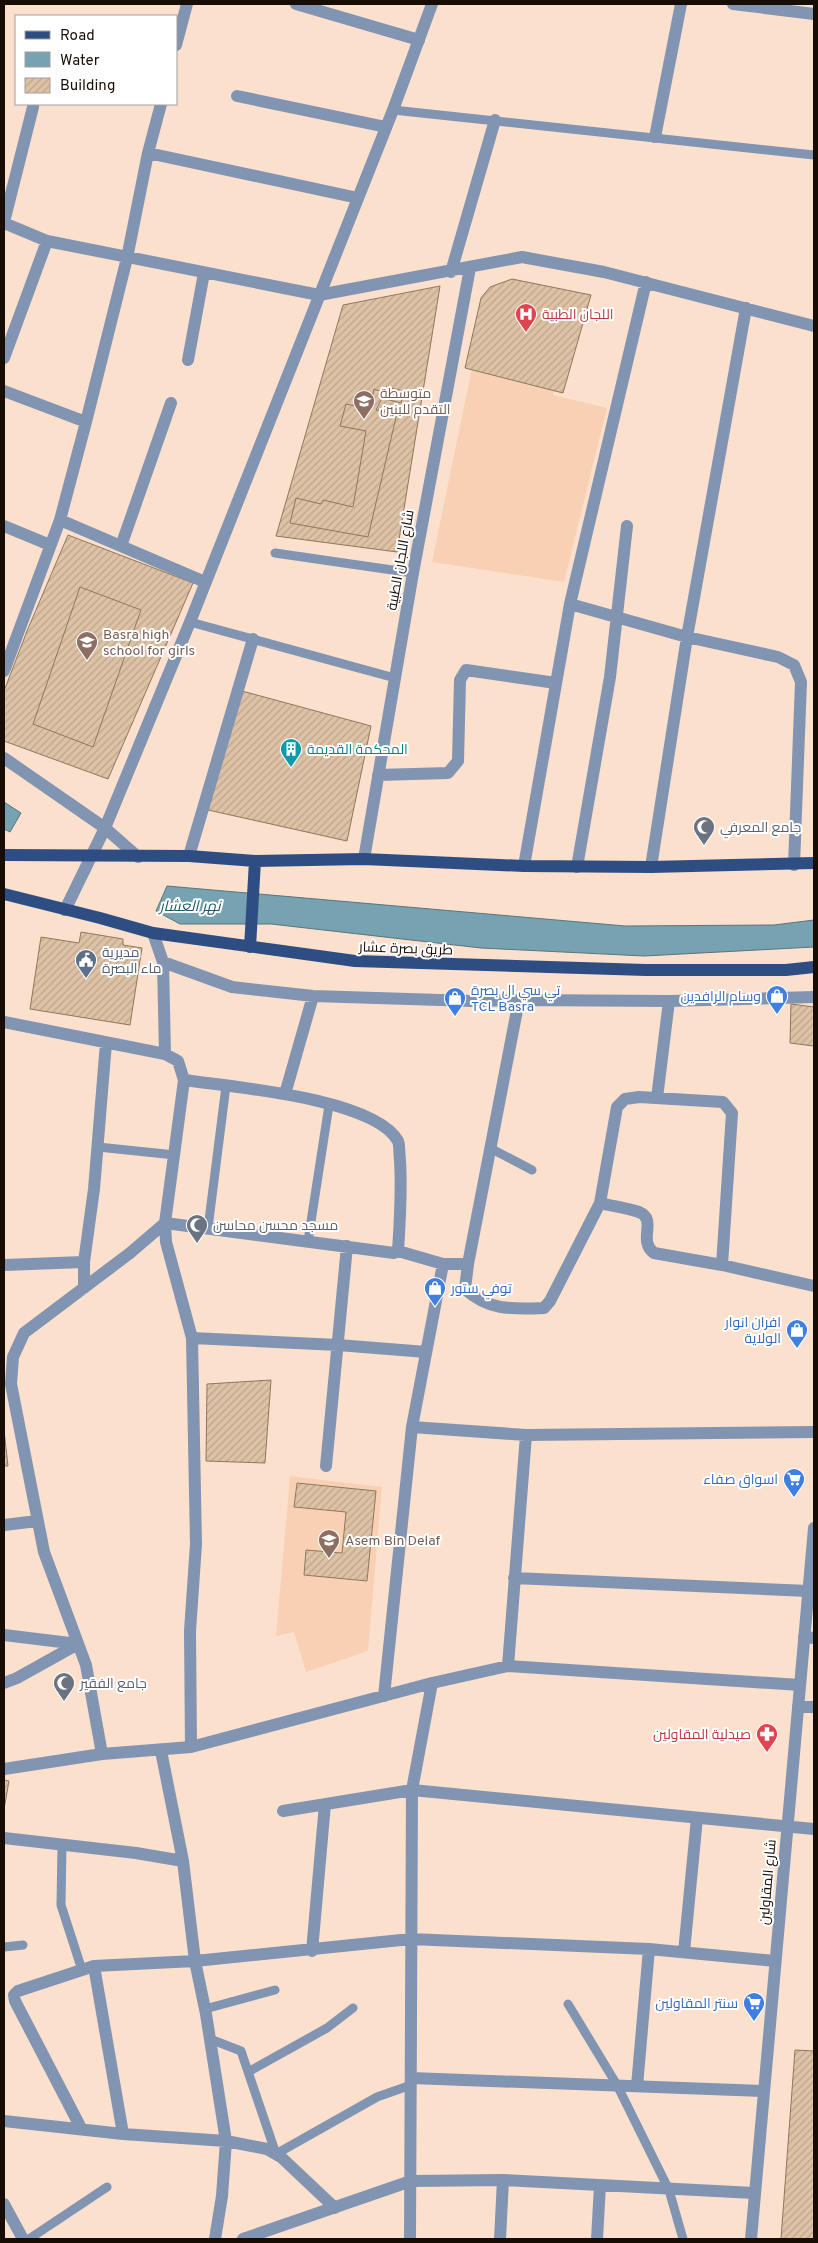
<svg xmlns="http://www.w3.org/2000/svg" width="818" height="2243" viewBox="0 0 818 2243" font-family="Overpass,Cairo,sans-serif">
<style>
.built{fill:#f8d1b4}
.water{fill:#76a2b1;stroke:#5a757d}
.building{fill:url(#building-hatch);stroke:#90775c}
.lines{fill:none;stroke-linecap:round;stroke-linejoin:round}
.service{stroke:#8194b2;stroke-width:9}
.minor{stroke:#8194b2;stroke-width:12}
.tertiary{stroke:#8194b2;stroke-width:12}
.primary{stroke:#2e4e83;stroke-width:12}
.labels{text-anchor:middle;stroke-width:4;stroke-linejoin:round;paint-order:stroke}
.health-label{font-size:14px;fill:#be3a42;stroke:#fff;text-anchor:start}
.education-label{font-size:14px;fill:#785e54;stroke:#fff;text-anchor:start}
.street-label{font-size:14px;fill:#180d05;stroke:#fff}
.culture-label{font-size:14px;fill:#0d838f;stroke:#fff;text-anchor:start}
.worship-label{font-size:14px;fill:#5b616d;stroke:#fff;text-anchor:start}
.service-label{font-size:14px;fill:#4e5e75;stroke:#fff;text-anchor:start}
.shop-label{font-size:14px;fill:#366cbe;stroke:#fff;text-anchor:end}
.water-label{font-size:15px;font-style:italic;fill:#1c5869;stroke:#fff}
</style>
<defs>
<pattern id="building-hatch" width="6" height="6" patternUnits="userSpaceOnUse" patternTransform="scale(1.25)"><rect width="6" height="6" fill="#ddc2a5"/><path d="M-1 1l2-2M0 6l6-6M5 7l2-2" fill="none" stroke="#bda68d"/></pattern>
</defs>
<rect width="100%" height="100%" fill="#fbe0cd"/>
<path class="built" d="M472,368L555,385L553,395L607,408L564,582L432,562Z
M290,1476L382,1487L368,1651L306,1672L294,1632L276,1636Z"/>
<path class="water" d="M4,802L21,813L10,832L4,829Z
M167,886L625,926L774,925L814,920V947L644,956L481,948L271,924H180L156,911Z"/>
<path class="building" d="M512,279L591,295L563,393L465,368L481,298L490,287Z
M440,286L397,552L276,536L343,305Z
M386,387L404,391L401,403L382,398L376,410L397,413L368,537L290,523L296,498L321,504L323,500L353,507L366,431L340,426L346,404L370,409L374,389L383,392Z
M68,535L193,583L108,779L4,741V691L27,631Z
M80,587L141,610L93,747L33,724Z
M242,691L371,726L347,841L208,810Z
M81,932L123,939V945L142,948L130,1025L30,1009L41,937L79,943Z
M791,1004L814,1007V1046L790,1043Z
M271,1380L265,1463L206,1461L207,1384Z
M4,1430L8,1466H4Z
M297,1483L376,1491L367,1581L304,1575L306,1550L342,1553L346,1512L294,1507Z
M4,1780L9,1781L4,1809Z
M795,2050L814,2051V2239H781Z"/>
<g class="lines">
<path class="service" d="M393,110L814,155
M275,553L413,573
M190,622L395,678
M98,1147L175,1155
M490,1148L532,1170
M208,1228L226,1086
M308,1241L329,1105
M62,1845L61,1905L82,1970
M4,1947L23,1945
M568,2004L617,2085L669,2190L683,2239
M205,2009L275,1990
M210,2039L241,2051L276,2154L377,2097L411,2085
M248,2072L327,2028L353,2008
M29,2239L107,2187"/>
<path class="minor" d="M296,4L419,40
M733,4L814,14
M176,45L187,4
M237,96L386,127
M655,137L681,4
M148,153L358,198
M4,222L33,107
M4,223L47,241L319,295L522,257L604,272L814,326
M451,272L495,120
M4,358L47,241
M188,360L204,273
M4,391L86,422
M60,520L205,582
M4,526L50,545
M121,546L171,403
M570,604L687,637L778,657L794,665L801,682L794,865
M4,671L60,520L86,422L127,258L148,153L161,104
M4,758L105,828L138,857
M378,775L448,773L458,761L460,680L466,670L556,683
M189,856L253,639
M364,859L413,573L470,268
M524,866L570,604L646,282
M577,867L610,677L627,526
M651,867L687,637L746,308
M153,933L163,962L165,1054
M163,962L232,987L313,996L472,1001L519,1000L669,1001L814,997
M4,1022L165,1054L178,1061L184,1080L165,1223L166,1242L192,1338L196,1544L190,1631L191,1747
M184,1080C232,1087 374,1098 398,1141C400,1146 399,1155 400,1160C402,1191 400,1220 398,1251
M285,1094L313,996
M657,1098L669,1001
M600,1203C612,1206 627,1208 639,1212C658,1220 637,1240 654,1253L722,1265L814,1286
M468,1264L465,1289C489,1311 513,1309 544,1308L550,1301L600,1203L617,1107L625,1099L639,1097L723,1102L732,1113L722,1265
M4,1265L84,1262
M84,1288V1262L94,1189L106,1043
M192,1338L338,1345L426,1352
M412,1427L526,1435L814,1432
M326,1466L347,1246
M4,1525L37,1521
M514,1578L808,1591
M4,1635L78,1644
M804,1637L814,1638
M508,1666L526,1435
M4,1683L17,1678L78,1644
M384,1696L412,1427L443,1264
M798,1707H814
M161,1751L183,1861L195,1961L206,2014L226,2141L222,2196L215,2239
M102,1754L86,1665L44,1552L11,1384L13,1357L24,1333L130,1253L165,1223L394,1253L398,1251L443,1264H468L519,1000
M4,1769L102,1754L191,1747L432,1683L508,1666L800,1685
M283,1811L412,1790
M4,1838L136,1853L183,1861
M312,1951L325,1804
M684,1952L697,1818
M94,1966L123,2134
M411,2078L763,2091
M637,2086L649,1949
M4,2121L123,2134L226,2141L267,2149L281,2157L335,2208
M81,2128L15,2001L14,1995L18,1991L94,1966L195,1961L411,1939L649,1949L775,1961
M4,2204L23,2239
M243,2239L411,2181L503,2180L754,2193
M410,2239L412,1790L432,1683
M500,2239L503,2180
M597,2239L600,2185"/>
<path class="tertiary" d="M65,910L105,828L190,622L393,110L432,4
M412,1790L814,1829
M751,2239L814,1528"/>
<path class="primary" d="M4,855L189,856L255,861L364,859L524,866L651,867L814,863
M4,894L100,918L153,933L355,961L646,970H786L814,967
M250,947L255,861"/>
</g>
<defs>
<g id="hospital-pin" transform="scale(1.125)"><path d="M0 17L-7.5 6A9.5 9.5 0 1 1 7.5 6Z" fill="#e0444e" stroke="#fff"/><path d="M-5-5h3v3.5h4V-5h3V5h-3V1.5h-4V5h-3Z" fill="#fff"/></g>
<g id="school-pin" transform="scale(1.125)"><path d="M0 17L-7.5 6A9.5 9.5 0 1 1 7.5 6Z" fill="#8d6e63" stroke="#fff"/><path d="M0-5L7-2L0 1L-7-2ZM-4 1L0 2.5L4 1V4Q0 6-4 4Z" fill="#fff"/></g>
<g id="building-pin" transform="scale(1.125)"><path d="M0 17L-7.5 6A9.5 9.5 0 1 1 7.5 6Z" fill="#0f9aa8" stroke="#fff"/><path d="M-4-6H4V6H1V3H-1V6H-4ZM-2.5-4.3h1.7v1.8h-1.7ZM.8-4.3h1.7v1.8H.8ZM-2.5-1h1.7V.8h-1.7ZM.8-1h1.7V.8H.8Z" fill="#fff"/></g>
<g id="mosque-pin" transform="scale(1.125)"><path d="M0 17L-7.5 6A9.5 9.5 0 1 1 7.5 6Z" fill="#6b7280" stroke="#fff"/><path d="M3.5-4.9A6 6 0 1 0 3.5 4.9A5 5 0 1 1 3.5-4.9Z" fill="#fff"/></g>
<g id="civic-pin" transform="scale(1.125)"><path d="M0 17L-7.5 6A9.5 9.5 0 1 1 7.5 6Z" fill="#5c6f8a" stroke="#fff"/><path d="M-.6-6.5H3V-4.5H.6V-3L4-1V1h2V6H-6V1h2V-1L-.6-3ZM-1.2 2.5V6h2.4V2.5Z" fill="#fff"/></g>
<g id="shop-pin" transform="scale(1.125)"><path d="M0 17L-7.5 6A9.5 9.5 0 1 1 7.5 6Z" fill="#3f7fe0" stroke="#fff"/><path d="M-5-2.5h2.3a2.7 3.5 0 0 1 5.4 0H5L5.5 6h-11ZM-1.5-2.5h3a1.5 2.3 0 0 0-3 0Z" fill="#fff"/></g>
<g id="supermarket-pin" transform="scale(1.125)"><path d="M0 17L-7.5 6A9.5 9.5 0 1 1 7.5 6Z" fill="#3f7fe0" stroke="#fff"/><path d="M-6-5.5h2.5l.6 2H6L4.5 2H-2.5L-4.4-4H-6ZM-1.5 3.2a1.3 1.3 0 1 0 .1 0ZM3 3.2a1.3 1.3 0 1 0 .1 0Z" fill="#fff"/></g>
<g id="pharmacy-pin" transform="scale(1.125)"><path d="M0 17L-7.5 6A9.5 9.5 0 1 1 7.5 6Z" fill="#e0444e" stroke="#fff"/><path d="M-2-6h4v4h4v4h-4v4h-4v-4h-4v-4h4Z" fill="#fff"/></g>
</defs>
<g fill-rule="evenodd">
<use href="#hospital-pin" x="526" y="314"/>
<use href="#school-pin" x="364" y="401"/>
<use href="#school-pin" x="87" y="642"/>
<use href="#building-pin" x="291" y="749"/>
<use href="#mosque-pin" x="704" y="827"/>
<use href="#civic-pin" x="86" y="960"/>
<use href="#shop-pin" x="777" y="996"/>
<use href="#shop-pin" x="455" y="998"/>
<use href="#mosque-pin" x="197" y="1225"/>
<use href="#shop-pin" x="435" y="1288"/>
<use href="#shop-pin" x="797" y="1330"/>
<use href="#supermarket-pin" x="794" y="1479"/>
<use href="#school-pin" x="329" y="1540"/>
<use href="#mosque-pin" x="64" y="1683"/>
<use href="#pharmacy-pin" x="767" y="1734"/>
<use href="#supermarket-pin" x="754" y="2003"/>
</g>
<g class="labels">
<g class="health-label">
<text x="542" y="319">اللجان الطبية</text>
<text x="751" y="1739" text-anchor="end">صيدلية المقاولين</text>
</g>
<g class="education-label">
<text x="380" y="398">متوسطة<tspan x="380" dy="16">التقدم للبنين</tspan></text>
<text x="103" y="639">Basra high<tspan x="103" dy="16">school for girls</tspan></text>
<text x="345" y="1545">Asem Bin Delaf</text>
</g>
<g class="street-label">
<text transform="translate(400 560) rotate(-80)" y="5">شارع اللجان الطبية</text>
<text transform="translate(406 948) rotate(2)" y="5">طريق بصرة عشار</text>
<text transform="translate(767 1882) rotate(-85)" y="5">شارع المقاولين</text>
</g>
<g class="culture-label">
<text x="307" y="754">المحكمة القديمة</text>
</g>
<g class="worship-label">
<text x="720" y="832">جامع المعرفي</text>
<text x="213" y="1230">مسجد محسن محاسن</text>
<text x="80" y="1688">جامع الفقير</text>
</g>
<g class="service-label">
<text x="102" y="957">مديرية<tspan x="102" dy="16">ماء البصرة</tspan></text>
</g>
<g class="shop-label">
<text x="471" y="995" text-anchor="start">تي سي ال بصرة<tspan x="471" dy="16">TCL Basra</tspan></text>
<text x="761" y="1001">وسام الرافدين</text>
<text x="451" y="1293" text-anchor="start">توفي ستور</text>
<text x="781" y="1327">افران انوار<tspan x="781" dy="16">الولاية</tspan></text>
<text x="778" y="1484">اسواق صفاء</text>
<text x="738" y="2008">سنتر المقاولين</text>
</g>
<g class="water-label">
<text x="190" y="911">نهر العشار</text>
</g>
</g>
<rect width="818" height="2243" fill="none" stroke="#180d05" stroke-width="10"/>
<rect x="15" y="15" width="162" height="90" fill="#ffffff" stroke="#a39e9b"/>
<rect x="25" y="31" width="25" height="8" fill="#2e4e83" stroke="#a39e9b"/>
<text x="60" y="40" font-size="15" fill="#180d05">Road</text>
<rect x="25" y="52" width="25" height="15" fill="#76a2b1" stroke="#a39e9b"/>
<text x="60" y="65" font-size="15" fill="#180d05">Water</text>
<rect x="25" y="78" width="25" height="15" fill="url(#building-hatch)" stroke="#a39e9b"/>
<text x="60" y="90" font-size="15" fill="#180d05">Building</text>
</svg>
